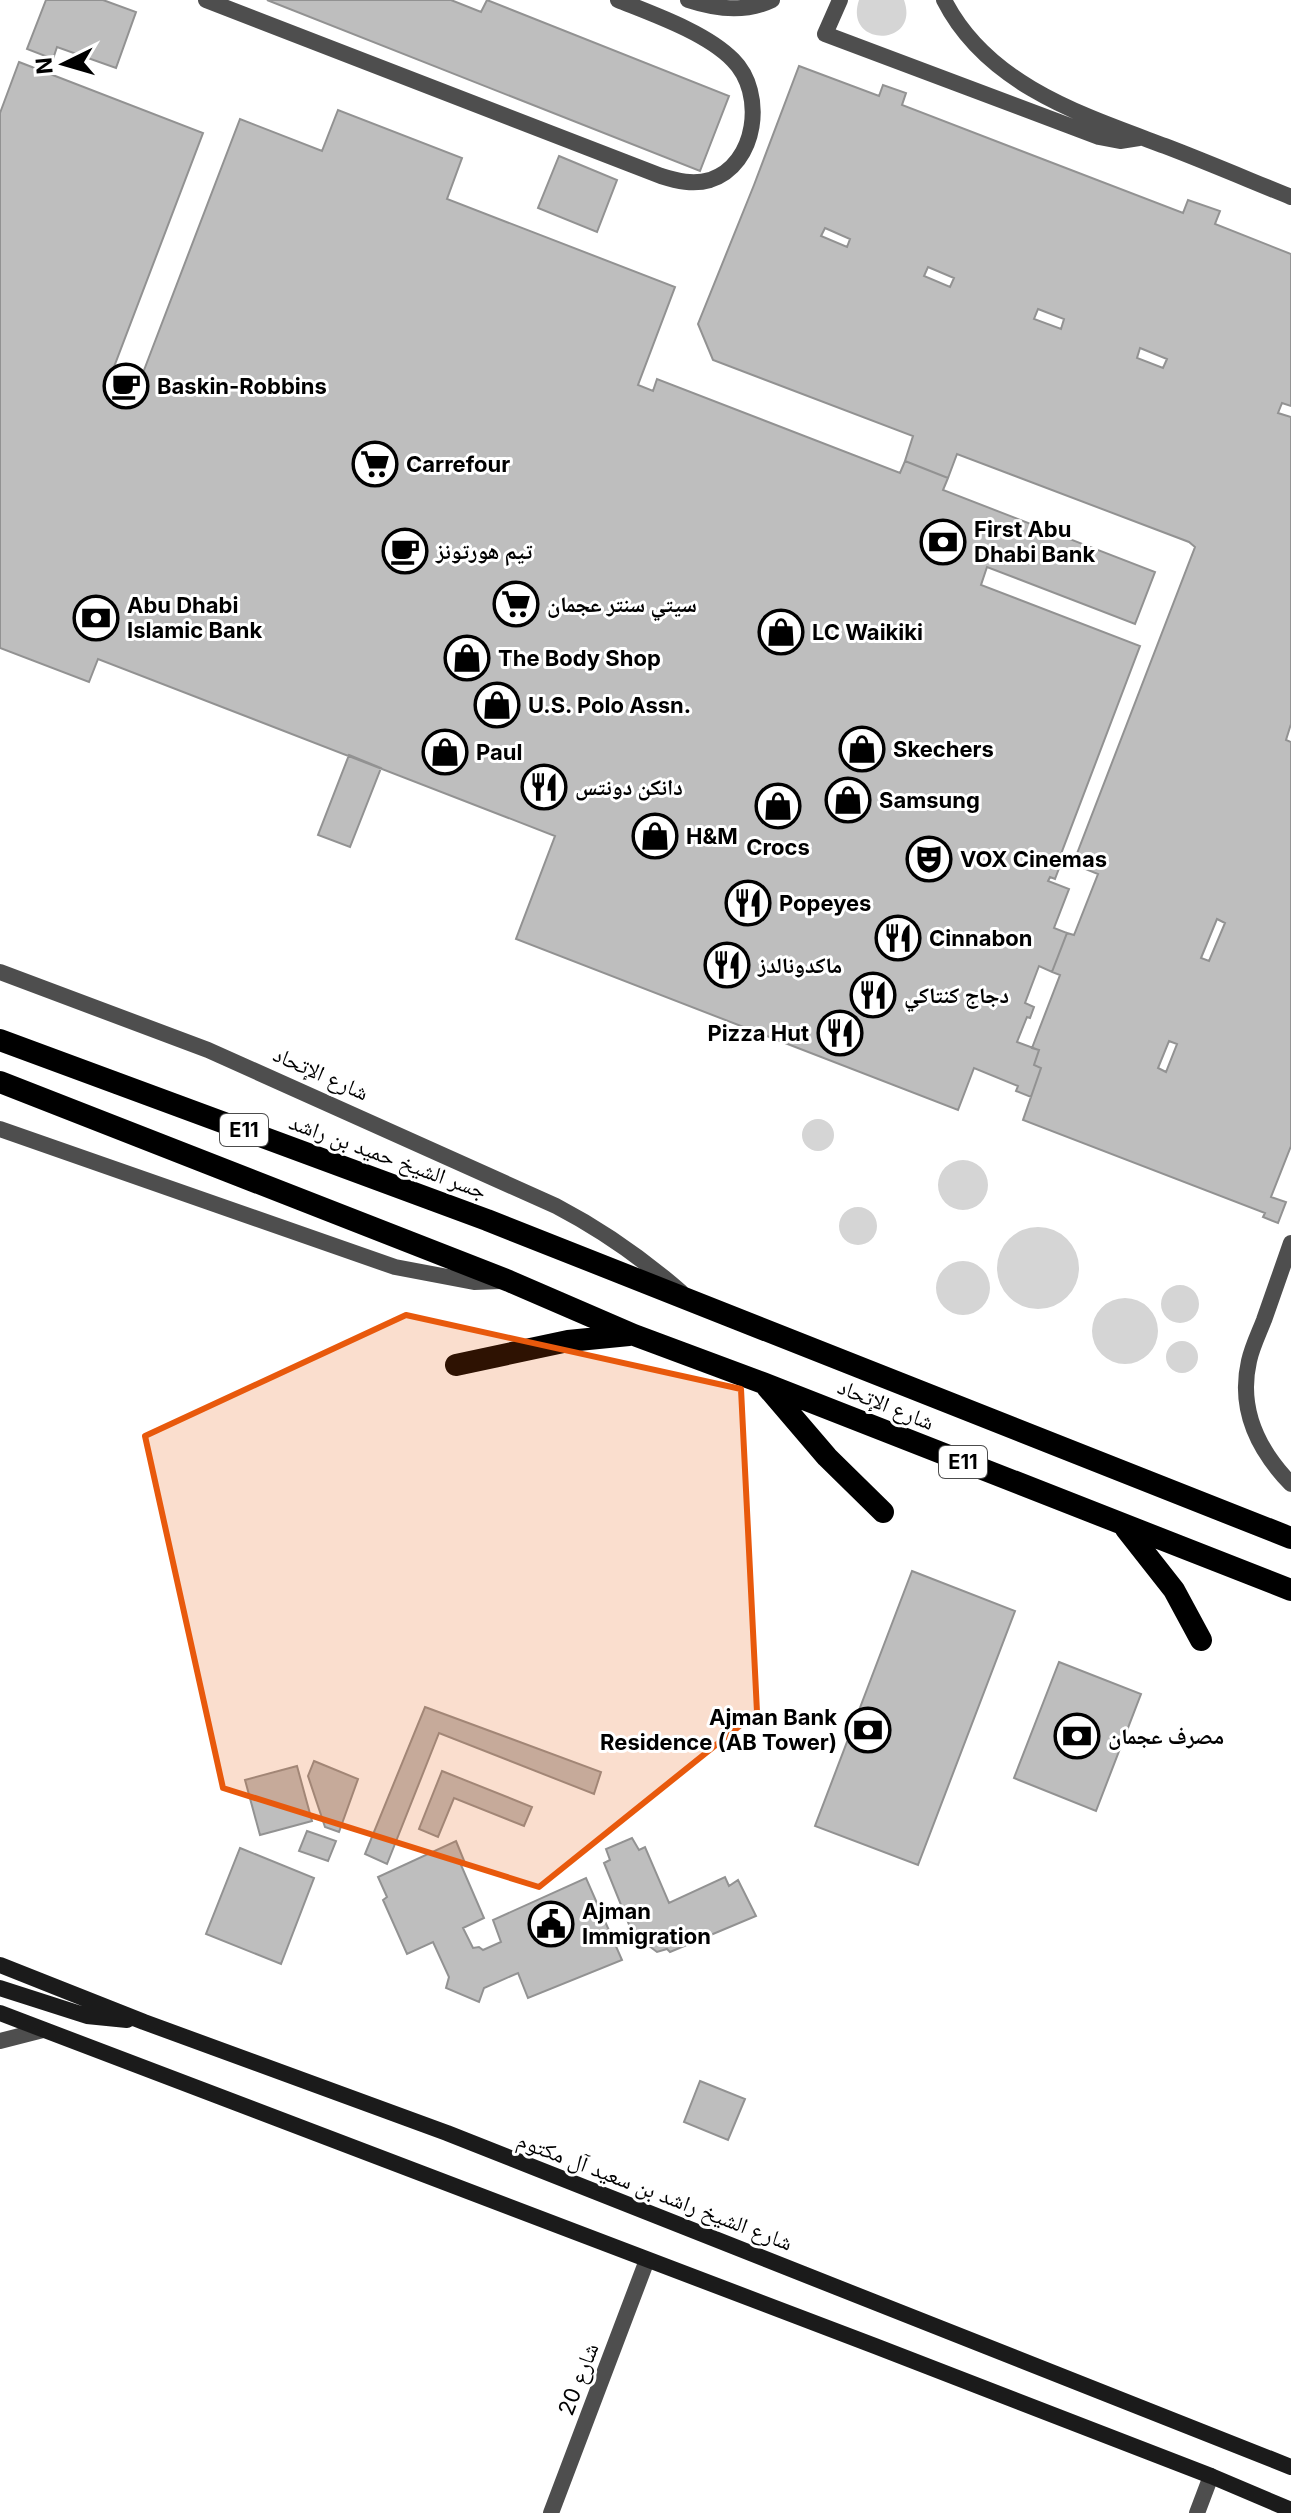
<svg xmlns="http://www.w3.org/2000/svg" width="1291" height="2513" viewBox="0 0 1291 2513" font-family="Inter,'Noto Naskh Arabic',sans-serif">
<style>
.green{fill:#d5d5d5}
.building{fill:#bebebe;stroke:#929292;stroke-width:2;fill-rule:evenodd}
.lines{fill:none;stroke-linecap:round;stroke-linejoin:round}
.minor{stroke:#4e4e4e;stroke-width:16}
.tertiary{stroke:#4e4e4e;stroke-width:16}
.secondary{stroke:#1b1b1b;stroke-width:16}
.trunk{stroke:#000;stroke-width:22}
.marked{fill:#e8590c;fill-opacity:0.2;stroke:#e8590c;stroke-width:6;stroke-linejoin:round}
.labels{text-anchor:middle;stroke-width:6;stroke-linejoin:round;paint-order:stroke}
.shield{fill:#fff;stroke:#4c4c4c;stroke-width:2}
.shield-label{font-size:20px;font-weight:bold;fill:#000}
.poi-label{font-size:22px;font-weight:bold;fill:#000;stroke:#fff;text-anchor:start}
.street-label{font-size:22px;fill:#000;stroke:#fff}
</style>
<rect width="100%" height="100%" fill="#fff"/>
<path class="green" d="M859,0H904C921,47 843,48 859,0Z
M802 1135a16 16 0 1 1 32 0a16 16 0 1 1-32 0Z
M938 1185a25 25 0 1 1 50 0a25 25 0 1 1-50 0Z
M839 1226a19 19 0 1 1 38 0a19 19 0 1 1-38 0Z
M997 1268a41 41 0 1 1 82 0a41 41 0 1 1-82 0Z
M936 1288a27 27 0 1 1 54 0a27 27 0 1 1-54 0Z
M1161 1304a19 19 0 1 1 38 0a19 19 0 1 1-38 0Z
M1092 1331a33 33 0 1 1 66 0a33 33 0 1 1-66 0Z
M1166 1357a16 16 0 1 1 32 0a16 16 0 1 1-32 0Z"/>
<path class="building" d="M46,0H103L136,12L116,68L57,47L53,59L27,49Z
M267,0H451L481,12L487,0L729,96L700,171Z
M19,62L203,133L114,367L141,378L240,119L322,151L338,110L462,158L447,199L675,287L638,385L653,391L657,379L900,473L905,461L948,478L943,490L1155,572L1135,624L987,567L981,585L1140,646L1058,862L1061,863L1055,879L1050,877L1048,881L1069,889L1054,928L1067,933L1052,972L1039,966L1025,1003L1034,1007L1030,1018L1027,1017L1017,1042L1039,1050L1034,1065L1041,1068L1031,1097L1016,1091L1018,1086L974,1068L958,1110L516,939L555,836L98,659L89,682L0,648V113Z
M799,66L879,96L883,85L906,93L902,105L1183,213L1188,200L1220,211L1215,224L1291,254V406L1282,403L1278,413L1291,417V724L1286,740L1291,742V1146L1271,1197L1286,1202L1278,1223L1263,1217L1265,1213L1023,1120L1041,1068L1034,1065L1039,1050L1032,1048L1060,975L1052,972L1067,933L1074,935L1098,874L1073,864L1195,547L1189,542L957,454L948,478L905,461L913,436L713,360L698,324L754,185ZM825,228L850,239L847,247L821,236ZM928,267L954,278L950,287L924,276ZM1038,309L1064,319L1061,329L1034,319ZM1140,348L1167,359L1163,368L1137,358ZM1217,919L1225,923L1209,961L1201,958ZM1169,1041L1177,1044L1166,1072L1158,1068Z
M559,156L617,180L597,232L538,208Z
M349,755L381,768L350,847L318,835Z
M912,1571L1015,1611L918,1865L815,1826Z
M1059,1662L1141,1694L1096,1811L1014,1778Z
M425,1707L601,1772L594,1794L439,1733L387,1864L365,1854Z
M314,1761L358,1779L339,1832L325,1827L308,1776Z
M297,1766L312,1821L260,1835L245,1780Z
M442,1771L532,1807L524,1826L454,1798L438,1837L419,1829Z
M307,1831L336,1841L328,1861L299,1851Z
M632,1838L639,1850L645,1847L669,1903L725,1877L729,1886L738,1880L756,1916L670,1952L667,1949L657,1952L649,1946L642,1945L636,1932H632L604,1863L610,1860L606,1849Z
M456,1841L465,1863L461,1865L484,1918L463,1928L473,1948L479,1947L483,1950L501,1942L493,1920L586,1878L622,1960L528,1998L518,1973L484,1988L479,2002L446,1988L449,1977L433,1942L407,1954L383,1900L387,1897L378,1877Z
M240,1848L314,1878L281,1964L206,1934Z
M700,2081L745,2099L728,2140L684,2122Z"/>
<g class="lines">
<path class="minor" d="M206,0L661,176C677,181 693,185 710,180C757,165 766,93 733,60C707,33 653,14 618,0
M688,0C715,9 745,13 772,0
M840,0L825,34L1099,137L1120,141L1139,138
M944,0C987,85 1082,115 1165,146C1207,162 1249,180 1291,197
M1291,1243C1282,1269 1273,1294 1264,1320C1259,1333 1252,1347 1249,1361C1238,1409 1258,1450 1291,1484
M551,2513L647,2260
M1197,2513L1211,2476"/>
<path class="tertiary" d="M0,972L208,1050L556,1206C602,1230 642,1258 681,1292
M0,1129L395,1267L474,1282L501,1281
M0,2041L43,2030"/>
<path class="secondary" d="M0,1965L144,2022L447,2133L1291,2467
M0,1988L87,2016L127,2020
M0,2013L875,2346L1211,2476L1291,2510"/>
<path class="trunk" d="M0,1040L487,1220L1291,1538
M0,1082L509,1281L634,1335L763,1383L1291,1590
M456,1365L568,1341L629,1335
M767,1387L827,1457L883,1512
M1126,1529L1174,1590L1201,1640"/>
</g>
<path class="marked" d="M406,1315L741,1389L757,1712L539,1887L223,1788L145,1436Z"/>
<defs>
<g id="cafe-ring" transform="scale(2.3)"><circle r="9.5" fill="#fff" stroke="#000" stroke-width="1.5"/><path d="M-5.5-4.5H6V0H3Q3 3.5 0 3.5H-2.5Q-5.5 3.5-5.5 0ZM3-3.2v2h1.7v-2ZM-6 4.5H4V6H-6Z" fill="#000"/></g>
<g id="supermarket-ring" transform="scale(2.3)"><circle r="9.5" fill="#fff" stroke="#000" stroke-width="1.5"/><path d="M-6-5.5h2.5l.6 2H6L4.5 2H-2.5L-4.4-4H-6ZM-1.5 3.2a1.3 1.3 0 1 0 .1 0ZM3 3.2a1.3 1.3 0 1 0 .1 0Z" fill="#000"/></g>
<g id="bank-ring" transform="scale(2.3)"><circle r="9.5" fill="#fff" stroke="#000" stroke-width="1.5"/><path d="M-6-4H6V4H-6ZM0-2.3a2.3 2.3 0 1 0 0 4.6a2.3 2.3 0 1 0 0-4.6Z" fill="#000"/></g>
<g id="shop-ring" transform="scale(2.3)"><circle r="9.5" fill="#fff" stroke="#000" stroke-width="1.5"/><path d="M-5-2.5h2.3a2.7 3.5 0 0 1 5.4 0H5L5.5 6h-11ZM-1.5-2.5h3a1.5 2.3 0 0 0-3 0Z" fill="#000"/></g>
<g id="restaurant-ring" transform="scale(2.3)"><circle r="9.5" fill="#fff" stroke="#000" stroke-width="1.5"/><path d="M-5-6h1v4h1v-4h1v4h1v-4h1v5L-1.5 .5V6h-2V.5L-5-1ZM5-6V6H3V1.5H1.5Q1.5-4 5-6Z" fill="#000"/></g>
<g id="theatre-ring" transform="scale(2.3)"><circle r="9.5" fill="#fff" stroke="#000" stroke-width="1.5"/><path d="M-5-5.5Q0-4 5-5.5V0Q5 5 0 6Q-5 5-5 0ZM-3.3-2.5H-1v1.5H-3.3ZM1-2.5H3.3v1.5H1ZM-2.8 1Q0 5.5 2.8 1Z" fill="#000"/></g>
<g id="civic-ring" transform="scale(2.3)"><circle r="9.5" fill="#fff" stroke="#000" stroke-width="1.5"/><path d="M-.6-6.5H3V-4.5H.6V-3L4-1V1h2V6H-6V1h2V-1L-.6-3ZM-1.2 2.5V6h2.4V2.5Z" fill="#000"/></g>
</defs>
<g fill-rule="evenodd">
<use href="#cafe-ring" x="126" y="386"/>
<use href="#supermarket-ring" x="375" y="464"/>
<use href="#bank-ring" x="943" y="542"/>
<use href="#cafe-ring" x="405" y="551"/>
<use href="#supermarket-ring" x="516" y="604"/>
<use href="#bank-ring" x="96" y="618"/>
<use href="#shop-ring" x="781" y="632"/>
<use href="#shop-ring" x="467" y="658"/>
<use href="#shop-ring" x="497" y="705"/>
<use href="#shop-ring" x="862" y="749"/>
<use href="#shop-ring" x="445" y="752"/>
<use href="#restaurant-ring" x="544" y="787"/>
<use href="#shop-ring" x="848" y="800"/>
<use href="#shop-ring" x="778" y="806"/>
<use href="#shop-ring" x="655" y="836"/>
<use href="#theatre-ring" x="929" y="859"/>
<use href="#restaurant-ring" x="748" y="903"/>
<use href="#restaurant-ring" x="898" y="938"/>
<use href="#restaurant-ring" x="727" y="965"/>
<use href="#restaurant-ring" x="873" y="995"/>
<use href="#restaurant-ring" x="840" y="1033"/>
<use href="#bank-ring" x="868" y="1730"/>
<use href="#bank-ring" x="1077" y="1736"/>
<use href="#civic-ring" x="551" y="1924"/>
</g>
<g class="labels">
<g class="shield">
<rect x="220" y="1114" width="48" height="32" rx="6"/>
<rect x="939" y="1446" width="48" height="32" rx="6"/>
</g>
<g class="shield-label">
<text x="244" y="1137">E11</text>
<text x="963" y="1469">E11</text>
</g>
<g class="poi-label">
<text x="157" y="394">Baskin-Robbins</text>
<text x="406" y="472">Carrefour</text>
<text x="974" y="537">First Abu<tspan x="974" dy="25">Dhabi Bank</tspan></text>
<text x="436" y="559">تيم هورتونز</text>
<text x="547" y="612">سيتي سنتر عجمان</text>
<text x="127" y="613">Abu Dhabi<tspan x="127" dy="25">Islamic Bank</tspan></text>
<text x="812" y="640">LC Waikiki</text>
<text x="498" y="666">The Body Shop</text>
<text x="528" y="713">U.S. Polo Assn.</text>
<text x="893" y="757">Skechers</text>
<text x="476" y="760">Paul</text>
<text x="575" y="795">دانكن دونتس</text>
<text x="879" y="808">Samsung</text>
<text x="686" y="844">H&amp;M</text>
<text x="778" y="855" text-anchor="middle">Crocs</text>
<text x="960" y="867">VOX Cinemas</text>
<text x="779" y="911">Popeyes</text>
<text x="929" y="946">Cinnabon</text>
<text x="758" y="973">ماكدونالدز</text>
<text x="904" y="1003">دجاج كنتاكي</text>
<text x="809" y="1041" text-anchor="end">Pizza Hut</text>
<text x="837" y="1725" text-anchor="end">Ajman Bank<tspan x="837" dy="25">Residence (AB Tower)</tspan></text>
<text x="1108" y="1744">مصرف عجمان</text>
<text x="582" y="1919">Ajman<tspan x="582" dy="25">Immigration</tspan></text>
</g>
<g class="street-label">
<text transform="translate(321 1073) rotate(24)" y="8">شارع الإتحاد</text>
<text transform="translate(388 1156) rotate(20)" y="8">جسر الشيخ حميد بن راشد</text>
<text transform="translate(886 1404) rotate(22)" y="8">شارع الإتحاد</text>
<text transform="translate(655 2191) rotate(21)" y="8">شارع الشيخ راشد بن سعيد آل مكتوم</text>
<text transform="translate(578 2379) rotate(-69)" y="8">شارع 20</text>
</g>
</g>
<g transform="translate(64 64) rotate(265)" stroke="#ffffff" stroke-width="6" paint-order="stroke">
<path d="M0-6L14 30L0 20L-14 30Z" fill="#000000"/>
<text y="-12" font-size="22" font-weight="bold" text-anchor="middle" fill="#000000">N</text>
</g>
</svg>
